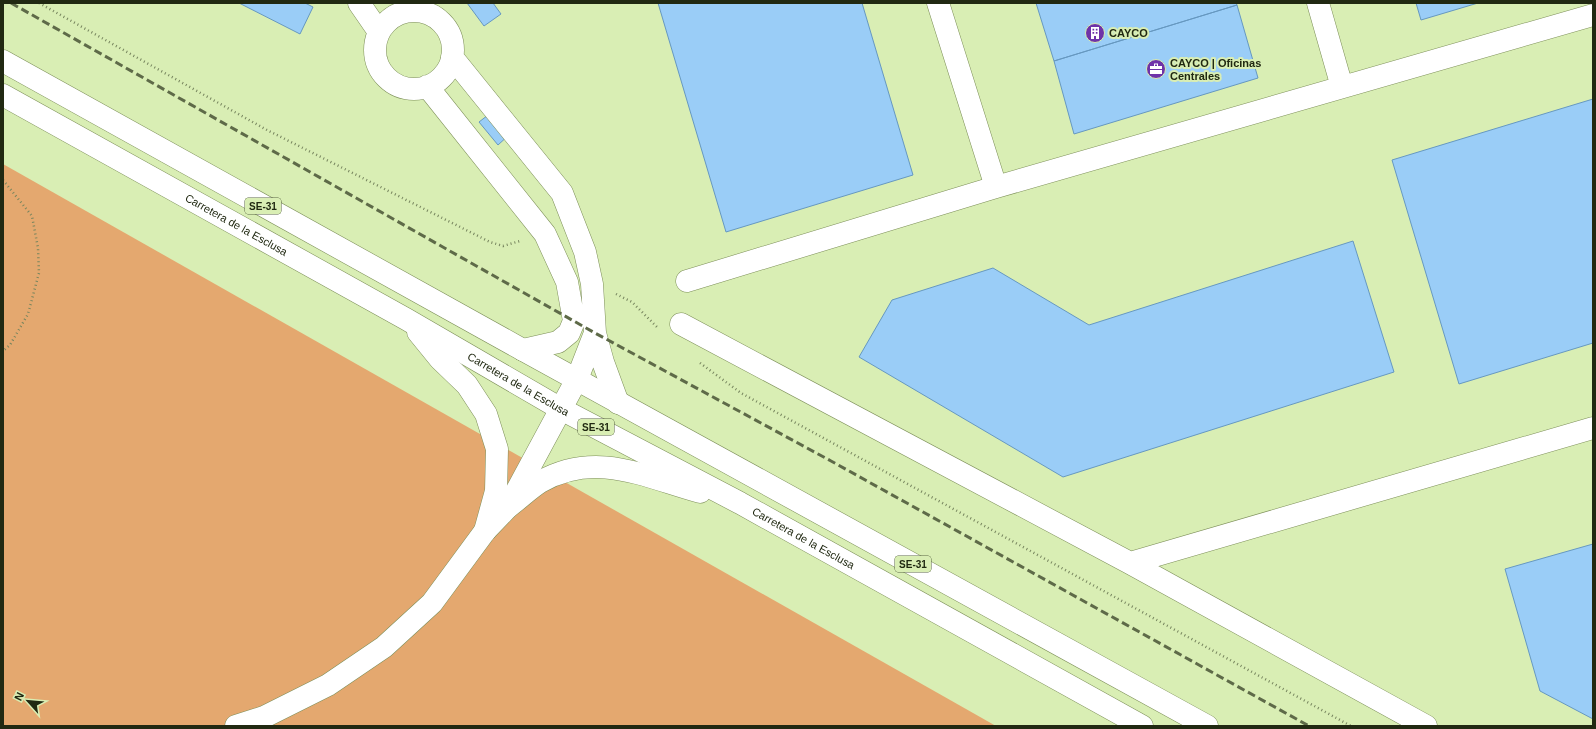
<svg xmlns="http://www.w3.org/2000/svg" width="1596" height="729" viewBox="0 0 1596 729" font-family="Arial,sans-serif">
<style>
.green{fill:#e4a86f}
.building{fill:#9acdf7;stroke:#6698c0}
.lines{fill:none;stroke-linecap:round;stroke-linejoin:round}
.minor-casing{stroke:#7d8f59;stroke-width:23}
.highway-casing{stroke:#7d8f59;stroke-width:23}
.path{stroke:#77855e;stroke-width:2.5;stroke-dasharray:1 3;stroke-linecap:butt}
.minor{stroke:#fff;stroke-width:22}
.highway{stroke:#fff;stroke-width:22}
.rail{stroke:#5e6a48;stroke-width:3;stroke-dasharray:8 4;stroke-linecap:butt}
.labels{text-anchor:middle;stroke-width:4;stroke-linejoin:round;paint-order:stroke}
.shield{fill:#d9eeb4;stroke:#586443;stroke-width:1}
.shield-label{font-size:10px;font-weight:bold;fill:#212912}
.poi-label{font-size:11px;font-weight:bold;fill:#212912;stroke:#d9eeb4;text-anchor:start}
.street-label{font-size:11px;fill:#212912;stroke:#d9eeb4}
</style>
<rect width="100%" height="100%" fill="#d9eeb4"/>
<path class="green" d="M3,164L996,726H3Z"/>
<path class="building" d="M239,3H305L313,7L300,34Z
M467,3H493L501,14L484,26Z
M658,3H862L913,175L726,232Z
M1036,3H1236L1237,5L1054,61Z
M1416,3H1478L1421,20Z
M1237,5L1258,78L1074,134L1054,61Z
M1593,99V343L1459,384L1392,160Z
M492,112L510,134L498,145L479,122Z
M1353,241L1394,372L1063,477L859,357L892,300L993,268L1089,325Z
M1593,544V719L1540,691L1505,569Z"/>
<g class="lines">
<g class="minor-casing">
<path id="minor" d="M359,3L379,32
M938,3L996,187
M1318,3L1342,87
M375 50a39 39 0 1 1 78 0a39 39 0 1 1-78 0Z
M452,57L562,193L585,252L592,284L595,333L603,362L618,403
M427,86L545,234L567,282L574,321L569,333L558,342L523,350
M687,281L996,187L1593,15
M681,324L1130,563L1426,726
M1130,563L1593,428
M236,726L264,717L328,685L384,647L432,603L485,531L508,507L577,379L595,333"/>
</g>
<g class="highway-casing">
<g id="highway">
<path d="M3,61L523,350L1207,726"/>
<path id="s1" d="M3,95L406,319L561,409L740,503L1142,726"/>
<path d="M418,332L440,359L467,385L486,414L497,449L496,491L485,531"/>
<path d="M508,507C519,499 529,489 540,482C596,450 645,477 700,492"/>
</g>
</g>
<path class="path" d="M39,3L267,130L490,242L503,246L520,241
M3,180L32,216L38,248L39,273L28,314L10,345L3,351
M616,294L632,302L658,328
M700,363L741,393L1351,726"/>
<use href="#minor" class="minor"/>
<use href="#highway" class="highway"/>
<path class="rail" d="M11,3L595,333L831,461L1309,726"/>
</g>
<defs>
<g id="building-disc" transform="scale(1)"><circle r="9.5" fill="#6f32a8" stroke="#d9eeb4"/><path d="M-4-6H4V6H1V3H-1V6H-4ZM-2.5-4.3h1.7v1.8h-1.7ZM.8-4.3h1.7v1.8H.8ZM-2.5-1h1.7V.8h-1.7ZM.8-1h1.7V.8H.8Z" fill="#fff"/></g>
<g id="office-disc" transform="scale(1)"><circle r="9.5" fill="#6f32a8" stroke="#d9eeb4"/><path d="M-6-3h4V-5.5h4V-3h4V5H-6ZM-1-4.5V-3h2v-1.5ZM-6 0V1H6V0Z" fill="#fff"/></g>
</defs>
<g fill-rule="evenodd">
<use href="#building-disc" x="1095" y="33"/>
<use href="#office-disc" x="1156" y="69"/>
</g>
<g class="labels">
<g class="shield">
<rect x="245" y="198" width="36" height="16" rx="3"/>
<rect x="578" y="419" width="36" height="16" rx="3"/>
<rect x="895" y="556" width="36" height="16" rx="3"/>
</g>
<g class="shield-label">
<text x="263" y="210">SE-31</text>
<text x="596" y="431">SE-31</text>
<text x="913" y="568">SE-31</text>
</g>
<g class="poi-label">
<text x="1109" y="37">CAYCO</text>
<text x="1170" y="67">CAYCO | Oficinas<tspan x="1170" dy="13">Centrales</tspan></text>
</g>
<g class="street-label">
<text dy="4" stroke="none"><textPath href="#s1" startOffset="267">Carretera de la Esclusa</textPath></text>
<text dy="4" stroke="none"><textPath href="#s1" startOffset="591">Carretera de la Esclusa</textPath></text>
<text dy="4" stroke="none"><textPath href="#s1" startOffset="915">Carretera de la Esclusa</textPath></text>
</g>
</g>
<rect width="1596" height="729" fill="none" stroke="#212912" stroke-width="8"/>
<g transform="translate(28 701) rotate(297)" stroke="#d9eeb4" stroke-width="3" paint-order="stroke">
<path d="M0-3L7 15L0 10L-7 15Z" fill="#212912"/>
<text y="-6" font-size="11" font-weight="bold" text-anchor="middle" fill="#212912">N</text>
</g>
</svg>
